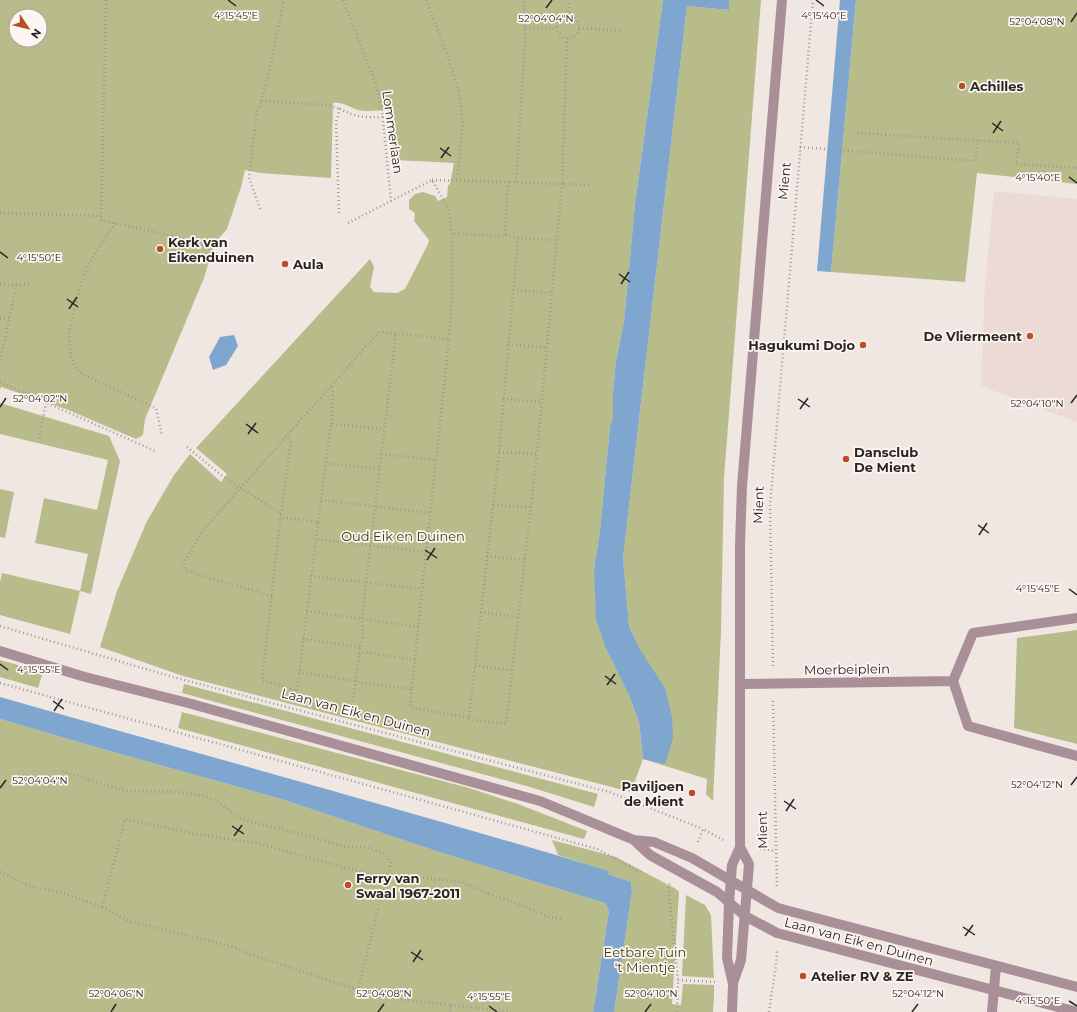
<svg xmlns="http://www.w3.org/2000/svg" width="1077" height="1012" viewBox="0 0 1077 1012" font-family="Montserrat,sans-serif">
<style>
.built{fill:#ecdbd4}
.green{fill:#b7bc8a;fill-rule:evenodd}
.water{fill:#7ea6cf}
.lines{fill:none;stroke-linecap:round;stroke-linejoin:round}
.path{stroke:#9f9895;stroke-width:2.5;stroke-dasharray:1 3;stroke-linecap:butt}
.street{stroke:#a98f98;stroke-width:10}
.ticks{fill:none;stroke:#292624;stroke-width:1.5}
.poi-dot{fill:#b74f2b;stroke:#fdf5f1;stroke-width:1.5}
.labels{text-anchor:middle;stroke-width:3.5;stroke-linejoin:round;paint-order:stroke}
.poi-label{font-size:13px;font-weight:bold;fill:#292624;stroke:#fdf5f1;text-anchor:start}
.street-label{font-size:13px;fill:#292624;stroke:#fdf5f1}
.park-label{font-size:13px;fill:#3a3c11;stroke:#fdf5f1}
.ticks-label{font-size:10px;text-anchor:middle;fill:#292624;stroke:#fdf5f1;stroke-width:3.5;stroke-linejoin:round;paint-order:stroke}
</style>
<rect width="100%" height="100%" fill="#f0e7e3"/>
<path class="built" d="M994,191L1077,199V422L981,386L985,286Z"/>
<path class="green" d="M0,0H663L635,204L624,322L616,361L613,392V418L610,426L600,531L594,569L629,695L639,722L643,759L641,651L629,626L623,558L687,6L729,10V0H761L724,478L721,632L713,801L706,794L707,779L643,759L631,792L183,676L100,647L117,591L147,521L174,475L190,454L221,482L227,474L196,448L370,259L374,267L370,287L374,292L397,293L405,289L428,244L429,240L414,221L415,213L409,209V200L415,194L423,192L435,196L438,201L447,197L448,185L450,184L454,163L394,160L391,125L387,110C378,110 367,112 358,110C348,107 344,102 333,103L331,178L260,173L245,170L241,187L227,229L214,244L204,278L145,419L143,435L136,439L66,409L1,387L0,390ZM16,16H40V40H16Z
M856,0H1077V184L977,173L965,282L831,272Z
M0,403L109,436L120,461L91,594L80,591L70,634L0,615V582L2,573L80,591L88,554L35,543L44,498L97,510L108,460L0,434Z
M0,489L14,492L5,538L0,537Z
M1077,630V744L1014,728L1017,638Z
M0,660L43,672L38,688L0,677Z
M184,684L598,794L594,807L530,787L182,693Z
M182,712L469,788L518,804L587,831L584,839L178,728Z
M0,719L99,748L281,799L436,851L605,903L609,911L593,1012H0Z
M552,840L616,857L676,889L679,892L672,1004L681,1005L683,984L714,985V995L713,1012H614L632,892L631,882L608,874V871L558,855Z
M686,895L705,905L711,915L714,978L682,976Z"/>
<path class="water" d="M663,0H729V10L687,6L623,558L629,626L641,651L665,688L672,717L673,738L665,764L643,759L639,722L629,695L605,646L596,619L594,569L600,531L610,426L613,418V392L616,361L624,322L635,204Z
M840,0H856L831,272L817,271Z
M234,335L238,346L226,365L213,370L209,357L220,337Z
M0,697C203,755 406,810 609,871L608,874L631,882L632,892L614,1012H593L609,911L605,903L436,851L281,799L99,748L0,719Z"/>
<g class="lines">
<path class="path" d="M106,0L101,220L190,240L204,246L232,263
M343,0L375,82L382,109L391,201
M426,0L448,56L458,89L463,124L457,180
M557 27a11 11 0 1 1 22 0a11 11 0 1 1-22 0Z
M568,16L569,0
M525,28H557
M579,28L623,31
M567,38L562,184L592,185
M261,101L269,73L284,0
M857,133L1019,143L1016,164L1077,168
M800,147L975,161L978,140
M432,180L508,182L505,235
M516,182L525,42L524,0
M260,209L249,177L257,111L261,101L327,105L340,109
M0,213L101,216
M339,213L336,122L340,109C356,117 365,118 383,117
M115,223L88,265L79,291L69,333L71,357L76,369L86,376L156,408L162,435
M348,223L432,180L449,210L452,233
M518,238L557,240
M0,284L16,285L0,363
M16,285L30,284
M513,290L552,293
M0,318L9,319
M508,344L547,348
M0,382L155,451
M503,399L542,402
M331,424L333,393L332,386
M39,439L46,403
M187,447L221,475L281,514L262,680L297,691L318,522L281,517
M499,452L537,454
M381,454L436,460
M326,463L380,469
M321,500L430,513
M493,505L531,507
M281,514L291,442L287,435
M318,522L331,424L384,429
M487,556L525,560
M311,576L422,589
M272,596L193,573L186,570L184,567V562L204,529L377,334L380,332L449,339L426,552
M307,611L419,627
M480,612L518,617
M0,626L173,677L609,792L703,829
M303,639L360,647
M359,654L364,652L415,660
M475,666L512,670
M773,666L770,506L813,0
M299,672L356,681L361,683L412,689L426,552L316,539
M0,683L597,849L642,873
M412,689L410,707L469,718L499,452L518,238L505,235L500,236L452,233V295L449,339
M773,701L777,888
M350,717L356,681L359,654L363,633L362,620L366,582L396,334
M469,718L473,720L506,724L537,454L562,184L508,182
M62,771L125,791L179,792L205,796L220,803L238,817L251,822L301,834L346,847H363L371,848L384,854L391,862L389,874L379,905
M698,842L703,829L723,840
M760,849L776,851
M0,872L30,886L63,893L102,907L125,819L195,834L255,843L373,875L389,874L462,882L484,892L518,904L549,917L561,919
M670,884L668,886L678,980L677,1012
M102,907L129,921L230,946L252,955L358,990
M378,909L358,991L404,1000L451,1005L450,1012
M678,980L716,982
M451,1005L511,1012
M769,1012L776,965L777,951"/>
<path class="street" d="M1077,618L973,633L953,681L968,726L1077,756
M0,651L85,677L188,703L540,801L634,840L654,842L692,858L778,908L1077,987
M741,684L953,681
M634,840L650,855L717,892L745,916L777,933L1077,1012
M733,983L741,960L749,864L740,847
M732,1012L733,984L727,958L729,903L732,865L740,847V545L742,486L782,0
M992,1012L996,966"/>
</g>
<path class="ticks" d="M228,0L236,6M816,0L824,6M546,8L552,0M1071,22L1077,13M992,123L1003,131M993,133L1001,121M440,148L451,156M441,158L449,147M1069,177L1077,183M0,252L8,258M619,274L630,282M621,284L629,272M67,299L78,307M69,309L77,297M798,399L810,407M1071,403L1077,395M0,407L6,398M800,409L808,398M246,424L258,433M248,434L256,423M978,525L989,533M979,535L987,523M425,550L437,558M427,560L435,548M1069,589L1077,595M0,664L8,670M605,676L616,684M607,685L615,674M53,701L64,709M54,711L62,699M1071,785L1077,777M0,788L6,780M784,801L796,809M786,811L794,799M232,826L244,834M234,836L242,825M963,927L975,935M965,936L973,925M411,952L423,960M413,962L421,950M1069,1001L1077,1006M489,1006L497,1012M111,1012L116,1004M378,1012L384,1004M645,1012L651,1004M912,1012L918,1004"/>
<g class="poi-dot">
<circle cx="962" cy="86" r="4"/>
<circle cx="160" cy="249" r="4"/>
<circle cx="285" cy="264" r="4"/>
<circle cx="1030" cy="336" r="4"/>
<circle cx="863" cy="345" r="4"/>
<circle cx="846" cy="459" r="4"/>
<circle cx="692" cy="793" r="4"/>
<circle cx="348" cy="885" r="4"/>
<circle cx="803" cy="976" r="4"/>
</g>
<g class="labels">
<g class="poi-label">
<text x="970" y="91">Achilles</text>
<text x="168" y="247">Kerk van<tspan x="168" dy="15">Eikenduinen</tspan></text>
<text x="293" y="269">Aula</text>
<text x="1022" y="341" text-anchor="end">De Vliermeent</text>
<text x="855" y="350" text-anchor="end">Hagukumi Dojo</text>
<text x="854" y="457">Dansclub<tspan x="854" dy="15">De Mient</tspan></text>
<text x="684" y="791" text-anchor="end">Paviljoen<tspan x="684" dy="15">de Mient</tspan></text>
<text x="356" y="883">Ferry van<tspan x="356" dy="15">Swaal 1967-2011</tspan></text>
<text x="811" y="981">Atelier RV &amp; ZE</text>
</g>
<g class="street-label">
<text transform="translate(393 132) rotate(82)" y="5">Lommerlaan</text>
<text transform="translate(784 181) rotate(-85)" y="5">Mient</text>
<text transform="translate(758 505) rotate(-88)" y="5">Mient</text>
<text transform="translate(847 669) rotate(-1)" y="5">Moerbeiplein</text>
<text transform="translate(356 712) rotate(15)" y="5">Laan van Eik en Duinen</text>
<text transform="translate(762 830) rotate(-91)" y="5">Mient</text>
<text transform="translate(859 941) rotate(15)" y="5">Laan van Eik en Duinen</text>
</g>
<g class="park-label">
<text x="403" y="541">Oud Eik en Duinen</text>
<text x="645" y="957">Eetbare Tuin<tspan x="645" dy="15">'t Mientje</tspan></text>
</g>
</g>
<g class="ticks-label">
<text x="236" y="19">4°15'45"E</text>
<text x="824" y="19">4°15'40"E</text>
<text x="546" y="22">52°04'04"N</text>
<text x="1037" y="25">52°04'08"N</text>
<text x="1038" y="181">4°15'40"E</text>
<text x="39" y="261">4°15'50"E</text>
<text x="40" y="402">52°04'02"N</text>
<text x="1037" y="407">52°04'10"N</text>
<text x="1038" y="592">4°15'45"E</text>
<text x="39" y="673">4°15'55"E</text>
<text x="40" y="784">52°04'04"N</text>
<text x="1037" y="788">52°04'12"N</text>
<text x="116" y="997">52°04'06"N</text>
<text x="384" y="997">52°04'08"N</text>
<text x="651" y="997">52°04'10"N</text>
<text x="918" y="997">52°04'12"N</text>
<text x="489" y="1000">4°15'55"E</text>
<text x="1038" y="1004">4°15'50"E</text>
</g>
<g transform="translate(28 28) rotate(125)"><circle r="19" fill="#fdf5f1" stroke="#a8a29f"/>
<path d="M0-3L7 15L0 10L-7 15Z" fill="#b74f2b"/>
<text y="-6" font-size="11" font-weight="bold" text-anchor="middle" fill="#292624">N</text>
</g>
</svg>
